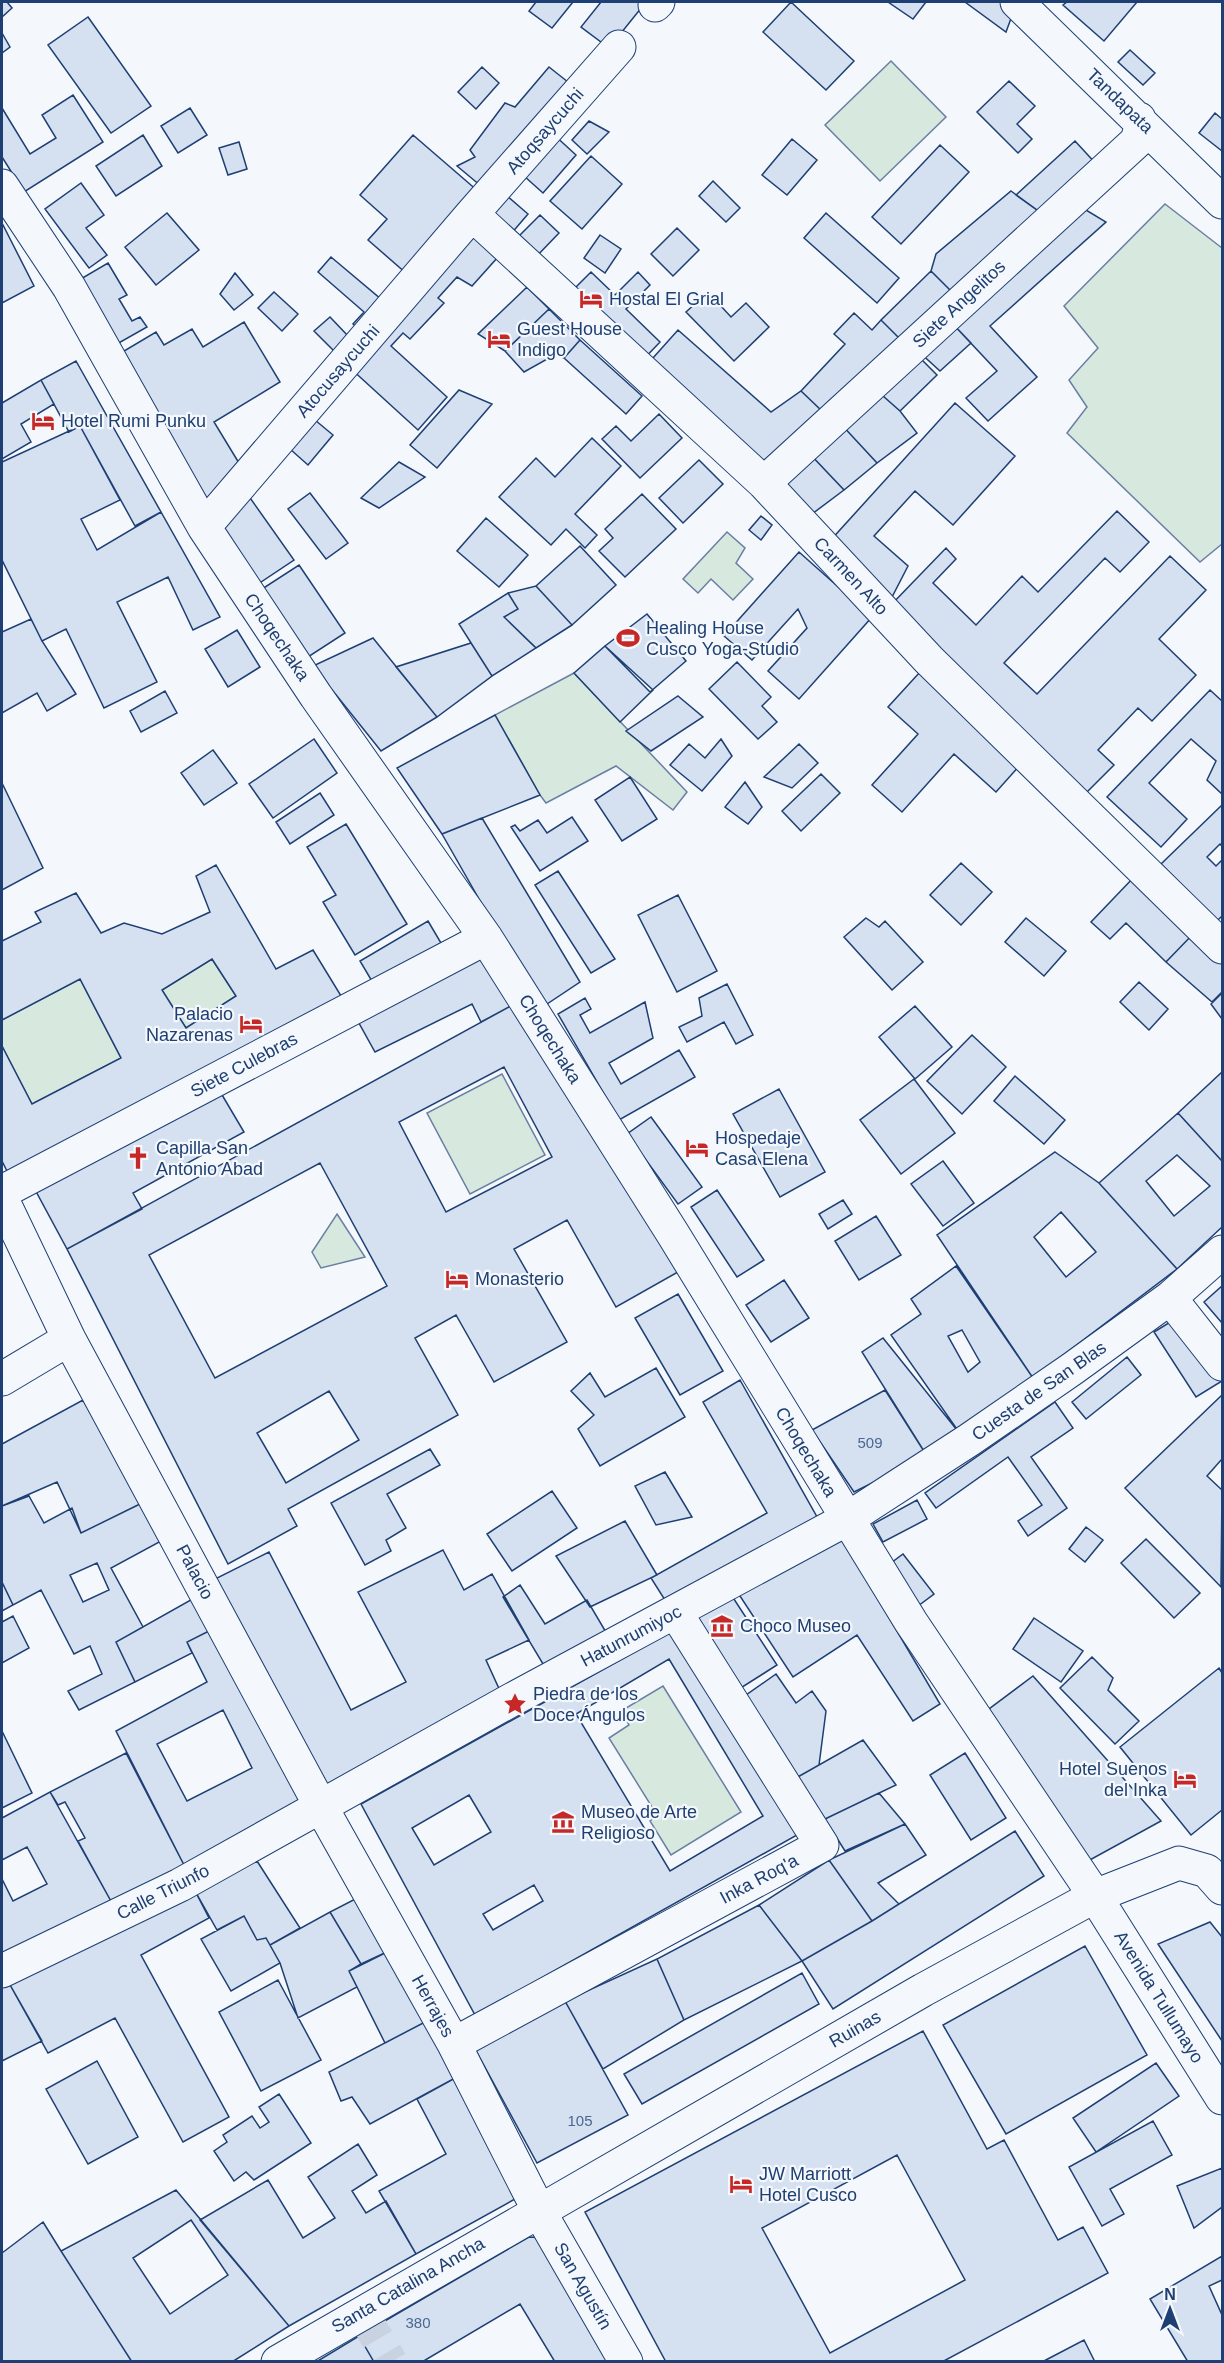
<svg xmlns="http://www.w3.org/2000/svg" width="1224" height="2363" viewBox="0 0 1224 2363" font-family="Helvetica,sans-serif">
<style>
.green{fill:#d7e8df;stroke:#687fa3;stroke-width:1.5}
.building{fill:#d5e0f0;stroke:#1d3f73;stroke-width:1.5;fill-rule:evenodd}
.lines{fill:none;stroke-linecap:round;stroke-linejoin:round}
.minor-tunnel{stroke:#c9d2e0;stroke-width:33;stroke-dasharray:33 16;stroke-linecap:butt}
.minor-casing{stroke:#1d3f73;stroke-width:35}
.minor{stroke:#f4f7fb;stroke-width:33}
.labels{text-anchor:middle;stroke-width:4.5;stroke-linejoin:round;paint-order:stroke}
.number-label{font-size:15px;fill:#4b6792}
.street-label{font-size:18px;fill:#1d3f73;stroke:#f4f7fb}
.poi-label{font-size:18px;fill:#1d3f73;stroke:#f4f7fb;text-anchor:start}
</style>
<rect width="100%" height="100%" fill="#f4f7fb"/>
<path class="green" d="M891,61L946,117L880,181L825,125Z
M1165,204L1222,248V544L1200,562L1067,433L1087,407L1069,380L1098,348L1064,306Z
M727,532L745,548L736,563L753,579L733,600L711,579L698,593L683,579Z
M574,673L687,792L673,810L616,766L546,803L540,795L495,715Z
M212,959L236,996L186,1028L162,990Z
M80,979L121,1058L32,1104L2,1046V1020Z
M502,1074L545,1155L470,1194L427,1113Z
M337,1214L365,1257L321,1268L312,1252Z
M663,1686L741,1812L671,1855L650,1821L657,1815L609,1738L629,1725L621,1711Z"/>
<path class="building" d="M2,2H7L12,8L2,17Z
M536,2H573L552,28L529,11Z
M601,2H646L609,48L581,27Z
M791,2L854,61L826,90L763,32Z
M888,2H926L913,19Z
M965,2H1000L1013,13L1006,32Z
M1067,2H1137L1104,41L1063,5Z
M88,17L151,106L111,133L48,45Z
M2,33L10,47L2,53Z
M1130,50L1155,73L1143,85L1118,62Z
M482,67L499,83L476,109L458,92Z
M549,67L568,82L481,186L457,166L475,157L470,150L505,103L515,107Z
M1009,81L1035,106L1017,124L1032,139L1018,153L977,112Z
M73,95L103,142L24,192L2,157V108L30,154L56,138L42,115Z
M190,108L207,135L178,153L161,126Z
M1215,113L1222,119V151L1199,133Z
M589,121L609,132L587,154L572,140Z
M552,133L576,155L543,193L524,176L507,196L528,214L510,235L483,213Z
M143,135L162,166L116,196L96,166Z
M413,135L479,192L407,274L368,240L387,219L360,195Z
M792,139L817,160L787,195L762,175Z
M1075,141L1098,166L1044,215L1016,195Z
M239,142L247,169L228,175L219,148Z
M940,145L969,172L901,244L872,217Z
M591,156L622,184L582,229L550,201Z
M713,181L740,208L726,222L699,196Z
M81,183L104,215L86,228L107,255L89,268L45,209Z
M1011,191L1044,215L954,294L931,271L936,254Z
M1076,204L1106,222L990,326L1037,377L988,421L966,398L997,371L951,322Z
M167,213L199,250L156,285L125,247Z
M826,213L899,278L877,303L804,238Z
M540,215L559,233L533,260L514,241Z
M2,223L34,286L2,303Z
M677,228L699,250L673,276L651,254Z
M472,233L498,257L472,286L457,277L438,298L444,303L410,339L403,333L391,346L447,397L418,430L349,367Z
M600,235L621,249L605,273L584,258Z
M331,257L382,300L361,331L353,324L364,312L318,272Z
M108,263L127,295L119,299L132,321L140,317L147,327L117,344L79,280Z
M931,271L954,294L902,341L881,320Z
M591,272L615,295L638,272L650,285L626,309L660,342L638,365L567,296Z
M235,273L253,295L234,310L220,294Z
M527,287L549,309L505,351L478,334Z
M274,292L298,314L282,331L258,308Z
M708,292L731,317L746,303L769,327L734,361L686,312Z
M549,309L580,340L564,358L556,354L524,372L505,351Z
M854,313L872,330L881,320L902,341L823,412L801,391L845,344L834,334Z
M330,317L349,337L334,351L314,331Z
M244,322L280,382L214,422L242,468L209,502L119,354L156,332L164,345L192,329L203,347Z
M951,322L971,343L940,371L917,350Z
M678,330L771,412L801,391L823,412L757,468L644,368Z
M580,340L642,396L626,414L564,358Z
M912,350L937,375L900,411L874,388Z
M76,361L161,512L135,526L80,426L69,432L41,380Z
M41,380L54,404L21,424L31,442L2,459V403Z
M874,388L900,411L917,433L877,463L840,423Z
M459,390L492,404L437,468L410,445Z
M955,403L1015,456L953,525L915,491L874,536L908,566L892,597L829,542Z
M659,414L682,438L640,478L602,439L616,426L631,441Z
M315,420L333,435L308,465L290,449Z
M840,423L877,463L844,490L808,452Z
M80,426L120,500L81,519L97,550L161,512L220,617L193,630L168,577L117,602L157,682L104,708L66,629L42,641L2,560V462Z
M592,438L621,466L575,514L597,535L585,548L566,529L551,545L499,497L536,458L555,477Z
M808,452L844,490L808,517L784,485Z
M699,460L723,484L683,523L659,498Z
M399,462L425,477L379,508L361,498Z
M310,493L348,543L326,559L288,509Z
M642,494L676,529L625,577L599,551L613,538L605,529Z
M248,495L294,560L255,586L210,521Z
M1117,511L1149,542L1120,572L1105,558L1004,663L1037,694L1170,556L1206,590L1159,639L1196,675L1152,721L1138,708L1098,750L1114,765L1086,793L890,606L946,548L956,559L933,583L976,625L1022,576L1038,592Z
M761,516L772,525L761,540L749,530Z
M486,518L528,555L499,587L457,551Z
M580,546L616,585L572,625L536,586Z
M799,552L872,617L799,699L768,671L807,628L798,609L752,660L724,636Z
M299,565L345,633L308,657L262,589Z
M536,586L572,625L536,648L504,617L518,609L508,593Z
M508,593L518,609L504,617L536,648L492,676L459,624Z
M647,614L686,661L650,692L605,646Z
M31,619L42,641L76,694L47,711L37,693L2,713V632Z
M237,630L260,667L228,687L205,649Z
M373,638L437,717L381,751L313,666Z
M471,643L492,676L437,717L396,667Z
M605,646L653,690L620,722L574,673Z
M737,662L771,697L762,706L777,722L758,739L709,689Z
M920,672L1022,763L996,792L954,754L902,812L872,785L918,734L888,707Z
M1210,690L1222,701V794L1207,780L1216,761L1191,739L1149,783L1187,819L1161,847L1107,797Z
M165,691L177,713L141,732L130,711Z
M678,696L703,717L651,751L626,731Z
M495,715L540,795L442,834L397,768Z
M314,739L337,773L273,818L249,784Z
M721,739L732,756L702,791L670,765L689,744L705,758Z
M799,744L818,763L792,788L764,777Z
M213,750L237,783L204,805L181,773Z
M821,774L840,793L801,831L782,811Z
M630,777L657,819L622,841L595,800Z
M745,782L762,807L748,824L725,807Z
M2,783L43,868L2,890Z
M320,793L334,815L290,844L276,822Z
M1222,805V846L1220,844L1207,857L1216,866L1222,860V916L1217,921L1161,864Z
M572,817L588,841L540,871L511,827L515,825L520,831L538,820L547,833Z
M482,818L580,982L541,1008L442,834Z
M346,824L407,924L355,955L323,902L336,895L307,847Z
M961,863L992,892L961,925L930,895Z
M216,865L276,969L313,950L346,1004L13,1183L2,1161V1046L32,1104L121,1058L80,979L2,1020V941L41,922L35,912L76,893L101,933L124,923L162,934L210,912L196,876ZM212,959L236,996L186,1028L162,990Z
M558,871L615,959L591,973L535,885Z
M1135,876L1195,932L1166,962L1126,923L1110,939L1091,922Z
M678,895L717,971L677,992L638,915Z
M866,918L879,927L885,921L923,962L892,990L844,937Z
M1026,918L1066,951L1044,976L1005,942Z
M428,921L441,943L373,983L360,961Z
M1195,932L1222,962V992L1212,1002L1166,962Z
M481,952L518,1002L481,1022L472,1004L375,1052L355,1016Z
M1139,982L1168,1009L1149,1030L1120,1002Z
M727,984L753,1035L736,1044L724,1022L687,1042L679,1027L702,1016L699,998Z
M1222,993V1019L1211,1004Z
M585,998L591,1009L580,1015L590,1033L645,1002L653,1038L609,1063L621,1084L679,1050L695,1077L619,1120L558,1014Z
M518,1002L678,1272L616,1307L567,1220L514,1249L567,1342L494,1382L456,1315L415,1338L458,1415L288,1509L297,1526L228,1564L67,1249ZM504,1067L552,1157L446,1212L399,1122ZM320,1163L387,1286L215,1378L149,1255ZM329,1391L359,1440L286,1483L257,1433Z
M915,1006L952,1047L915,1079L879,1037Z
M972,1035L1006,1067L962,1114L927,1081Z
M1222,1072V1161L1178,1113Z
M1015,1076L1065,1120L1044,1144L994,1101Z
M914,1079L955,1133L901,1174L860,1120Z
M215,1083L244,1132L133,1193L142,1209L67,1249L32,1184Z
M779,1089L825,1172L780,1197L733,1114Z
M1178,1113L1222,1161V1227L1177,1269L1099,1183ZM1177,1155L1210,1186L1174,1216L1146,1181Z
M651,1117L702,1187L678,1204L627,1134Z
M1055,1152L1099,1183L1177,1269L1033,1378L937,1235ZM1061,1212L1096,1252L1066,1277L1034,1237Z
M943,1161L974,1203L943,1226L911,1184Z
M717,1190L764,1260L737,1277L691,1207Z
M843,1200L852,1214L828,1229L819,1214Z
M876,1216L901,1255L859,1280L835,1241Z
M956,1266L1033,1378L961,1435L891,1335L921,1314L911,1299ZM962,1330L980,1362L968,1372L948,1336Z
M784,1280L809,1318L771,1342L746,1305Z
M1222,1286V1323L1204,1302Z
M678,1294L723,1371L680,1395L635,1318Z
M1180,1316L1222,1381L1196,1397L1154,1332Z
M883,1338L961,1435L927,1456L862,1352Z
M1127,1357L1141,1375L1086,1419L1072,1402Z
M656,1368L685,1417L600,1466L578,1429L594,1415L571,1391L590,1373L605,1397Z
M740,1380L821,1524L670,1608L651,1578L767,1513L703,1402Z
M885,1390L927,1456L854,1492L812,1430Z
M1222,1395V1459L1207,1476L1222,1490L1221,1587L1125,1488Z
M83,1400L144,1502L81,1533L57,1482L2,1506V1444Z
M1055,1402L1073,1428L1031,1457L1067,1508L1028,1536L1018,1521L1042,1505L1008,1457L936,1508L925,1493Z
M430,1449L440,1465L387,1494L406,1528L386,1540L391,1551L365,1565L331,1503Z
M665,1472L692,1517L656,1525L635,1486Z
M552,1491L577,1528L512,1571L487,1534Z
M29,1496L44,1523L72,1508L81,1533L144,1502L163,1540L111,1568L143,1627L116,1642L135,1682L79,1710L68,1691L102,1674L90,1646L74,1654L41,1590L13,1605L2,1582V1506ZM97,1563L109,1590L83,1602L70,1575Z
M917,1500L927,1519L883,1542L873,1524Z
M625,1521L657,1575L590,1607L556,1556Z
M1086,1527L1103,1540L1085,1562L1069,1549Z
M841,1536L940,1704L913,1721L857,1635L793,1677L738,1593Z
M1146,1539L1200,1593L1174,1618L1121,1563Z
M443,1550L464,1590L492,1574L529,1640L486,1660L501,1693L320,1788L213,1580L269,1552L351,1710L406,1682L358,1592Z
M903,1554L934,1594L918,1606L887,1566Z
M2,1582L13,1605L2,1611Z
M520,1585L545,1624L587,1600L610,1639L546,1669L503,1597Z
M730,1593L777,1665L736,1691L690,1618Z
M196,1597L213,1629L187,1642L192,1653L135,1682L116,1642Z
M13,1616L29,1648L2,1663V1622Z
M1034,1618L1083,1651L1061,1682L1013,1649Z
M213,1629L302,1802L184,1865L116,1731L207,1682L187,1642ZM223,1710L252,1768L187,1801L157,1744Z
M676,1629L797,1835L475,2015L361,1804ZM669,1659L763,1816L670,1871L576,1714ZM469,1795L491,1832L434,1865L412,1828ZM534,1885L543,1901L493,1930L483,1914Z
M1092,1657L1113,1678L1108,1690L1139,1721L1115,1744L1060,1688Z
M1219,1668L1222,1673V1810L1191,1835L1120,1747Z
M776,1674L796,1703L812,1691L826,1711L819,1765L796,1778L739,1700Z
M1033,1676L1161,1821L1088,1861L981,1715Z
M2,1731L32,1793L2,1808Z
M863,1740L896,1785L825,1819L796,1778Z
M126,1753L184,1865L112,1903L78,1841L85,1838L65,1802L58,1805L50,1792Z
M965,1753L1006,1818L971,1840L930,1775Z
M50,1792L112,1903L2,1962V1879L13,1901L47,1884L27,1847L2,1860V1818Z
M879,1793L905,1824L845,1851L825,1819Z
M905,1824L926,1855L878,1883L899,1904L872,1921L829,1860Z
M1015,1831L1044,1876L833,2009L802,1961L872,1921Z
M829,1860L872,1921L802,1961L759,1905Z
M257,1861L300,1928L270,1945L266,1938L257,1940L244,1916L217,1930L194,1889Z
M194,1889L209,1918L141,1955L229,2117L183,2142L115,2018L48,2053L9,1983Z
M363,1895L391,1950L361,1964L330,1912Z
M759,1905L802,1961L684,2020L657,1959Z
M330,1912L361,1964L349,1971L357,1987L298,2018L280,1963L270,1945Z
M244,1916L257,1940L266,1938L280,1963L231,1991L201,1939Z
M1210,1922L1222,1937V2041L1158,1944Z
M1085,1946L1147,2055L1006,2134L943,2025Z
M391,1950L427,2021L385,2043L349,1971Z
M657,1959L684,2020L603,2069L565,2001Z
M802,1973L819,2004L642,2104L624,2074Z
M278,1980L321,2060L261,2091L219,2012Z
M9,1983L42,2041L2,2061V1986Z
M565,2001L628,2115L537,2163L474,2047Z
M427,2021L457,2077L370,2124L352,2097L341,2101L329,2072Z
M923,2031L987,2149L1004,2140L1058,2240L1083,2227L1108,2273L942,2362H666L585,2212ZM897,2155L965,2280L830,2353L762,2228Z
M97,2061L138,2137L88,2164L46,2089Z
M1156,2063L1179,2096L1096,2152L1073,2118Z
M457,2077L524,2194L416,2254L379,2191L446,2154L417,2099Z
M279,2094L311,2143L254,2180L246,2172L234,2181L214,2151L227,2142L223,2135L252,2116L260,2128L269,2122L259,2107Z
M1153,2121L1172,2155L1110,2189L1124,2214L1102,2226L1069,2167Z
M358,2144L377,2175L352,2191L366,2213L386,2201L416,2254L289,2326L200,2220L268,2180L303,2238L335,2218L308,2177Z
M1222,2168V2207L1194,2228L1177,2186Z
M176,2190L289,2326L232,2362H132L61,2251ZM191,2220L228,2275L170,2314L133,2258Z
M43,2222L61,2251L132,2362H2V2253Z
M529,2237L545,2238L615,2362H555L520,2304L422,2362H374L359,2336Z
M1222,2256V2280L1209,2286L1222,2315V2362H1188L1150,2299Z
M359,2336L374,2362H316Z
M1084,2340L1095,2362H1042Z"/>
<g class="lines">
<path class="minor-tunnel" d="M361,2311L391,2362"/>
<g class="minor-casing">
<path id="minor" d="M1017,2L1222,202
M655,5L658,2
M2,186L69,287L204,527L316,696L486,938L673,1234L911,1622L1095,1896L1222,2098
M472,214L764,483L929,660L1222,947
M764,483L1137,141L1140,130L1139,119
M204,527L472,214L619,47
M2,1192L486,938
M2,1199L69,1339L320,1805L454,2044L539,2211L626,2362
M1170,1298L1222,1364
M2,1379L69,1339
M2,1971L180,1885L513,1699L847,1519L969,1440L1072,1369L1170,1298L1222,1252
M454,2044L822,1845L676,1613
M278,2362L923,1990L1095,1896L1179,1863L1207,1871L1222,1888"/>
</g>
<use href="#minor" class="minor"/>
</g>
<defs>
<g id="hotel-bare" transform="scale(1.8)"><path d="M-6-4.5h1.5V1H6V5H4.5V3h-9V5H-6ZM-4 0a1.8 1.8 0 1 1 3.6 0ZM.5 0V-2.5h3Q6-2.5 6 0Z" fill="#c62828" stroke="#f4f7fb" stroke-width="2.5" paint-order="stroke"/></g>
<g id="stadium-bare" transform="scale(1.8)"><path d="M0-5a6.5 5 0 1 0 0 10a6.5 5 0 1 0 0-10ZM-3.5-1.8h7v3.6h-7Z" fill="#c62828" stroke="#f4f7fb" stroke-width="2.5" paint-order="stroke"/></g>
<g id="church-bare" transform="scale(1.8)"><path d="M-1.2-6h2.4v3.5h3.3v2.4h-3.3V6h-2.4V-.1h-3.3v-2.4h3.3Z" fill="#c62828" stroke="#f4f7fb" stroke-width="2.5" paint-order="stroke"/></g>
<g id="museum-bare" transform="scale(1.8)"><path d="M0-6L6-3V-2H-6V-3ZM-5-1h2V3h-2ZM-1-1h2V3h-2ZM3-1h2V3H3ZM-6 4H6V6H-6Z" fill="#c62828" stroke="#f4f7fb" stroke-width="2.5" paint-order="stroke"/></g>
<g id="sight-bare" transform="scale(1.8)"><path d="M0-6L1.8-2.2L6-1.7L2.9 1.2L3.7 5.4L0 3.3L-3.7 5.4L-2.9 1.2L-6-1.7L-1.8-2.2Z" fill="#c62828" stroke="#f4f7fb" stroke-width="2.5" paint-order="stroke"/></g>
</defs>
<g fill-rule="evenodd">
<use href="#hotel-bare" x="591" y="299"/>
<use href="#hotel-bare" x="499" y="339"/>
<use href="#hotel-bare" x="43" y="421"/>
<use href="#stadium-bare" x="628" y="638"/>
<use href="#hotel-bare" x="251" y="1024"/>
<use href="#hotel-bare" x="697" y="1148"/>
<use href="#church-bare" x="138" y="1158"/>
<use href="#hotel-bare" x="457" y="1279"/>
<use href="#museum-bare" x="722" y="1626"/>
<use href="#sight-bare" x="515" y="1704"/>
<use href="#hotel-bare" x="1185" y="1779"/>
<use href="#museum-bare" x="563" y="1822"/>
<use href="#hotel-bare" x="741" y="2184"/>
</g>
<g class="labels">
<g class="number-label">
<text x="870" y="1448">509</text>
<text x="580" y="2126">105</text>
<text x="418" y="2328">380</text>
</g>
<g class="street-label">
<text transform="translate(1120 101) rotate(44)" y="6">Tandapata</text>
<text transform="translate(545 131) rotate(-49)" y="6">Atoqsaycuchi</text>
<text transform="translate(959 304) rotate(-43)" y="6">Siete Angelitos</text>
<text transform="translate(338 371) rotate(-49)" y="6">Atocusaycuchi</text>
<text transform="translate(851 576) rotate(47)" y="6">Carmen Alto</text>
<text transform="translate(277 637) rotate(56)" y="6">Choqechaka</text>
<text transform="translate(550 1039) rotate(58)" y="6">Choqechaka</text>
<text transform="translate(244 1065) rotate(-28)" y="6">Siete Culebras</text>
<text transform="translate(1039 1391) rotate(-35)" y="6">Cuesta de San Blas</text>
<text transform="translate(806 1452) rotate(59)" y="6">Choqechaka</text>
<text transform="translate(195 1572) rotate(62)" y="6">Palacio</text>
<text transform="translate(631 1636) rotate(-28)" y="6">Hatunrumiyoc</text>
<text transform="translate(759 1879) rotate(-28)" y="6">Inka Roq'a</text>
<text transform="translate(163 1892) rotate(-27)" y="6">Calle Triunfo</text>
<text transform="translate(1159 1997) rotate(58)" y="6">Avenida Tullumayo</text>
<text transform="translate(433 2006) rotate(61)" y="6">Herrajes</text>
<text transform="translate(855 2029) rotate(-30)" y="6">Ruinas</text>
<text transform="translate(408 2285) rotate(-30)" y="6">Santa Catalina Ancha</text>
<text transform="translate(583 2286) rotate(60)" y="6">San Agustín</text>
</g>
<g class="poi-label">
<text x="609" y="305">Hostal El Grial</text>
<text x="517" y="335">Guest House<tspan x="517" dy="21">Indigo</tspan></text>
<text x="61" y="427">Hotel Rumi Punku</text>
<text x="646" y="634">Healing House<tspan x="646" dy="21">Cusco Yoga-Studio</tspan></text>
<text x="233" y="1020" text-anchor="end">Palacio<tspan x="233" dy="21">Nazarenas</tspan></text>
<text x="715" y="1144">Hospedaje<tspan x="715" dy="21">Casa Elena</tspan></text>
<text x="156" y="1154">Capilla San<tspan x="156" dy="21">Antonio Abad</tspan></text>
<text x="475" y="1285">Monasterio</text>
<text x="740" y="1632">Choco Museo</text>
<text x="533" y="1700">Piedra de los<tspan x="533" dy="21">Doce Ángulos</tspan></text>
<text x="1167" y="1775" text-anchor="end">Hotel Suenos<tspan x="1167" dy="21">del Inka</tspan></text>
<text x="581" y="1818">Museo de Arte<tspan x="581" dy="21">Religioso</tspan></text>
<text x="759" y="2180">JW Marriott<tspan x="759" dy="21">Hotel Cusco</tspan></text>
</g>
</g>
<rect width="1224" height="2363" fill="none" stroke="#1d3f73" stroke-width="6"/>
<g transform="translate(1170 2309)" stroke="#f4f7fb" stroke-width="4.5" paint-order="stroke">
<path d="M0-4.5L10 22L0 15L-10 22Z" fill="#1d3f73"/>
<text y="-9" font-size="16" font-weight="bold" text-anchor="middle" fill="#1d3f73">N</text>
</g>
</svg>
